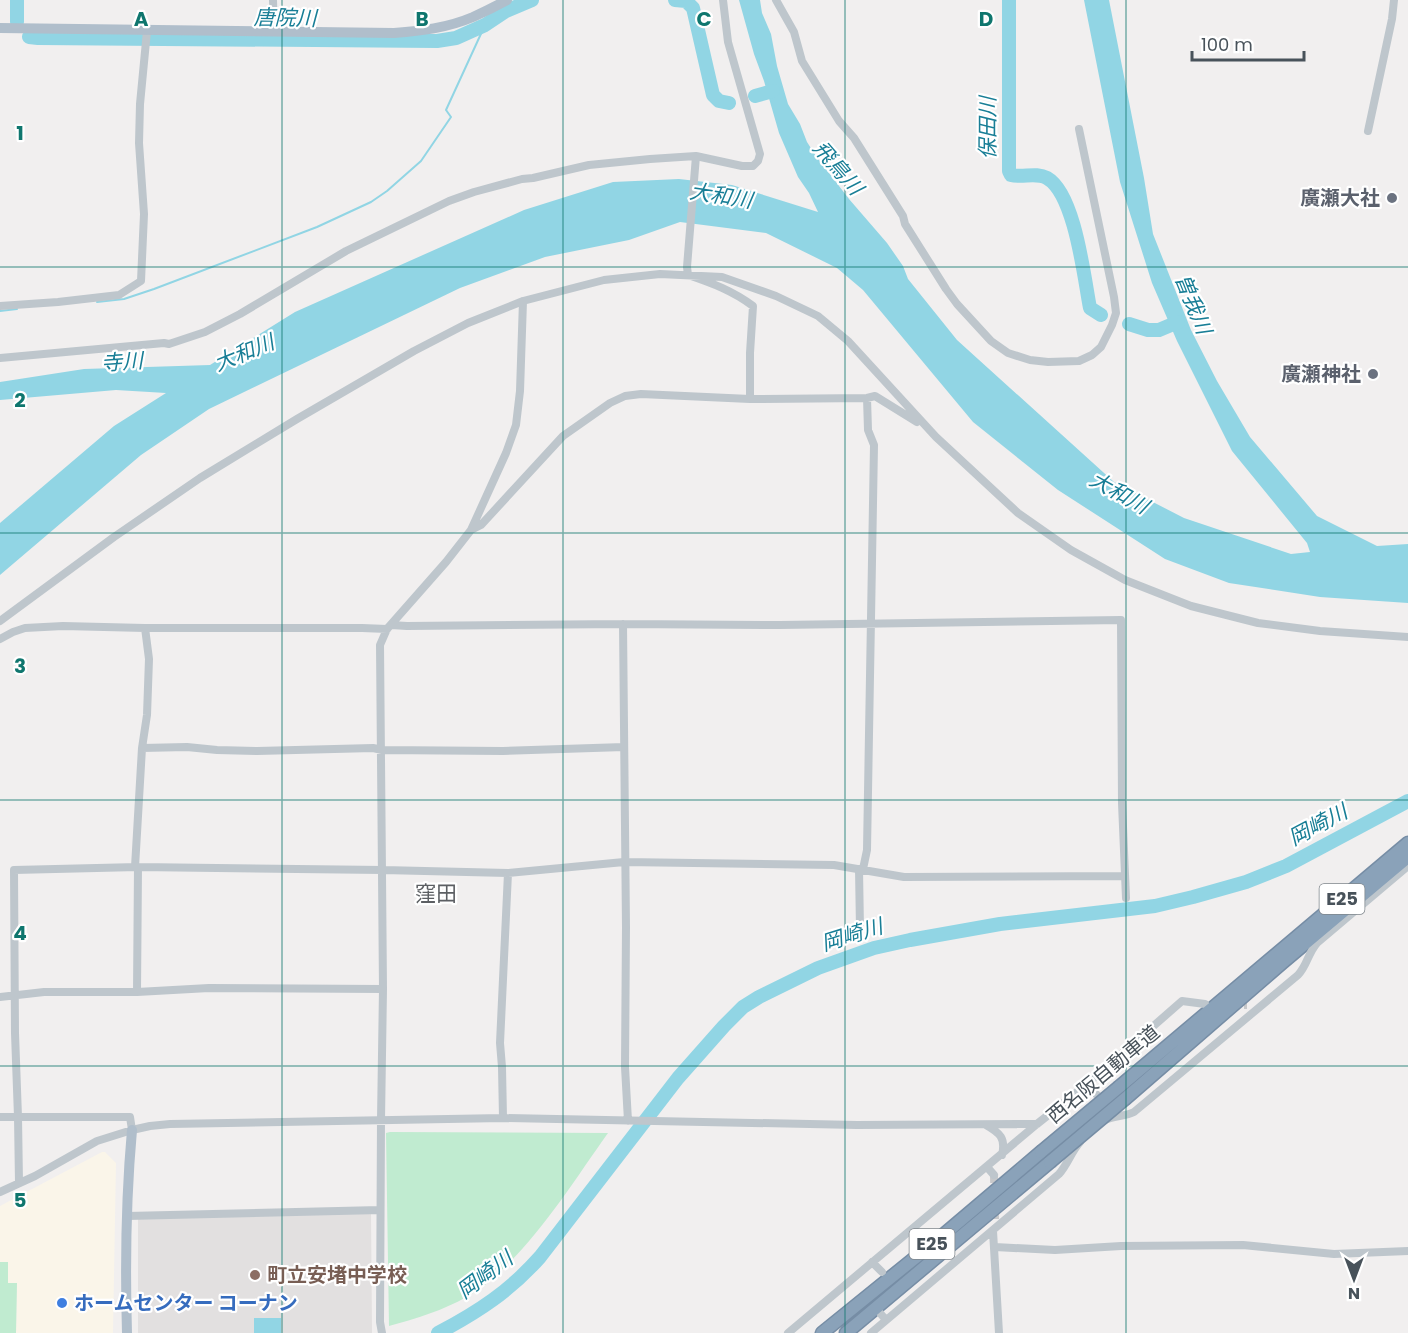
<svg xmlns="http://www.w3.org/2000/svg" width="1408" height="1333" viewBox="0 0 1408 1333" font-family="Poppins,'Noto Sans JP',sans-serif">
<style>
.commercial{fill:#faf5e9}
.education{fill:#e2e0e0}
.green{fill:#c0ebd0}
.water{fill:#91d5e4}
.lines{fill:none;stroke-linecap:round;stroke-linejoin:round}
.stream{stroke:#91d5e4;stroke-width:2}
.river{stroke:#91d5e4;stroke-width:14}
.minor-tunnel{stroke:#c7c8ca;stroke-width:8;stroke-dasharray:8 4;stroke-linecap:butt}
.highway-casing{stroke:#768da5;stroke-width:15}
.minor{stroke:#bec6cc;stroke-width:8}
.major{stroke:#b0becb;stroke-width:10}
.highway{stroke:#8aa2b9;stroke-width:12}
.highway-bridge-casing{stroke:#768da5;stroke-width:15;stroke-linecap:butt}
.highway-bridge{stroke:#8aa2b9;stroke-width:12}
.grid{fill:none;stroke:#0f766e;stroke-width:1.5;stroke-opacity:0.55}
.worship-dot{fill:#6b7280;stroke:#fff;stroke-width:2}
.education-dot{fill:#8d6e63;stroke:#fff;stroke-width:2}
.shop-dot{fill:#3f7fe0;stroke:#fff;stroke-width:2}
.labels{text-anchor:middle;stroke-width:4.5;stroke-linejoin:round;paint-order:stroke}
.shield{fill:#fff;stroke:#7f868c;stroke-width:1.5}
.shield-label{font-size:18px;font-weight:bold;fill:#48525a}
.worship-label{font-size:20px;font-weight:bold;fill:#5b616d;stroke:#fff;text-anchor:end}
.street-label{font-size:20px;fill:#48525a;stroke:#fff}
.education-label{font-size:20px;font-weight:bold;fill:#785e54;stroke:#fff;text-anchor:start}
.shop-label{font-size:20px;font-weight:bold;fill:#366cbe;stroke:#fff;text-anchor:start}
.water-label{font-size:21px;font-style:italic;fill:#187e96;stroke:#fff}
.neighbourhood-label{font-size:21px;fill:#5c5f63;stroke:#fff}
.grid-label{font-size:20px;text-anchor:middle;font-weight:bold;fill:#0f766e;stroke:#fff;stroke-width:4.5;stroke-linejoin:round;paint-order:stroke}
</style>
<rect width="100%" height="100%" fill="#f1efef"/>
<path class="commercial" d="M102,1152H105L116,1163L113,1333H16L17,1283H7L8,1263L0,1262V1206Z"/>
<path class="education" d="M371,1213L372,1333H138V1218Z"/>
<path class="green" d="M386,1133L390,1132L608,1133C571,1185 535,1244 486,1284C458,1306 422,1317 389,1326Z
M0,1262H8V1283H17L16,1333H0Z"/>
<path class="water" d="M739,0H760L762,13L771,34L777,66L788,104L800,124L807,142L816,156L849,199L887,243L903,266L908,279L957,340L1114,482L1184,518L1291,554L1310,552L1307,543L1232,451L1177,341L1152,283L1120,182L1084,0H1109L1144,178L1153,234L1191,330L1217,381L1250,437L1317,516L1377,546L1408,544V603L1320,597L1229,583L1165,559L1058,490L973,422L863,290L837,268L766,233L680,222L629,240L545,257L460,288L209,409L141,455L0,575V523L114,426L166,393L116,390L0,400V382L84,369L210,365L295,312L524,210L613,182L679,179L732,185L818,212L809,193L798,177L779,133L764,81L754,54Z
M254,1318H281V1333H254Z"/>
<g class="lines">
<path class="stream" d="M97,302L124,299L154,289L317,227L371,202L387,191L421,161L451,117L446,110L485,25
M0,311L17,309"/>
<path class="river" d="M17,0V22
M675,0L686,1L693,8L713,95L719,101L729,103
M1009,0V171L1011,175C1023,178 1036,172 1047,178C1075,194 1084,277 1090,308L1101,315
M29,37L38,38L437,41L456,38L485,25L506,11L532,0
M755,96L773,91
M1129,324L1148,330H1159L1178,322
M438,1333C478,1312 510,1291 540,1257L678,1078L724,1026L743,1007L759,997L818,968L874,948L910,940L1000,924L1155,906L1193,897L1246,882L1286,866L1408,801"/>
<path class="minor-tunnel" d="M1232,1005H1247
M994,1175L995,1219"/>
<g class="highway-casing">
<path id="highway" d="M1119,1087L1408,843
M1126,1098L1283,962L1408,857
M822,1333L942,1236L1041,1152
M846,1333L1050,1162"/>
</g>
<path class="minor" d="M273,0L274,32
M776,0L794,32L802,61L839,121L854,138L903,216L905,224L946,289L957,304L991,341L1008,353L1030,360L1048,362L1079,361L1092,355L1101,347L1112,325L1116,313L1114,297L1079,129
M1368,131L1392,19L1394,0
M696,156L687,267L688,275C712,283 733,291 753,306L750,353V399
M0,306L58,302L119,295L141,281L144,214L139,143L140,104L147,31
M0,358L164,343L169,344L205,332L240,314L346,251L449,201L474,192L522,179L533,178L589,165L650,159L696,156L742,166H753L758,161L760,154L728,42L723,0
M471,530L481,525L563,436L610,403L625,396L641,394L750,399L867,398L875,396L917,422
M0,621L114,537L200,478L297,419L414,351L468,323L523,301L604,280L660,274L722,277L776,296L818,316L848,341L936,437L1018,513L1071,550L1125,580L1191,606L1258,623L1320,631L1408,637
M623,624L626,927L625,1067L628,1121
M391,625L407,626L623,624L780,625L1121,620L1122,803L1126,898
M0,639L13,632L25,628L63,626L145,628H362L387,629
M142,748L187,747L217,750L257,751L373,748L382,750L503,751L624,747
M135,867L142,748L147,715L149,659L145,628
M859,869L860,929
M863,869L867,850L874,445L868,430L867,398
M137,992L138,867
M0,997L44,992H137L209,988L383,989
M1086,1085L1107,1104
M0,1117H130L132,1130
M503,1118L502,1067L500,1043L508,873
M1103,1121C1113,1115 1124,1117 1134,1112L1298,975C1307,966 1308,953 1317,943L1408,866
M986,1125C1000,1133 1006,1138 1002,1155
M987,1167L994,1175
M19,1183L18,1117L15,1033L14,870L138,867L383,870L508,873L624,862L834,865L904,877L1125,876
M0,1192L35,1176L97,1141L132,1130L150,1126L170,1124L503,1118L857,1125L1037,1124
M127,1216L380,1210
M993,1231L999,1333
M995,1247L1055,1250L1121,1246L1243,1245L1334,1254L1408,1251
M872,1262L882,1272
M880,1313L886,1320
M382,1333L380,1322L381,1120L383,989L380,645L387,629L446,562L471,530L506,453L516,425L520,391L523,301
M788,1333L1037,1124L1086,1085L1182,1001L1205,1004
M871,1333L1059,1174C1068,1164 1071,1152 1080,1142"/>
<path class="major" d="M0,28L394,33C421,31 447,28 473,17C484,12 496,6 507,0
M127,1333C125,1265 126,1197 132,1130"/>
<use href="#highway" class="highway"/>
<g class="highway-bridge-casing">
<path id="highway-bridge" d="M1041,1152L1119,1087
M1050,1162L1126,1098"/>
</g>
<use href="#highway-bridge" class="highway-bridge"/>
</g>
<path class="grid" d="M282,0V1333M563,0V1333M845,0V1333M1126,0V1333M0,267H1408M0,533H1408M0,800H1408M0,1066H1408"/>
<g class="worship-dot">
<circle cx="1392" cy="198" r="6"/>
<circle cx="1373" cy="374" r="6"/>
</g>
<circle class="education-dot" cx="255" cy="1275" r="6"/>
<circle class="shop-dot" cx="62" cy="1303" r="6"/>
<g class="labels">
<g class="shield">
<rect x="1319.5" y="884" width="45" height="30" rx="4.5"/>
<rect x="909.5" y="1229" width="45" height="30" rx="4.5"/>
</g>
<g class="shield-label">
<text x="1342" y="905">E25</text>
<text x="932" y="1250">E25</text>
</g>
<g class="worship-label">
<text x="1380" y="205">廣瀬大社</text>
<text x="1361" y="381">廣瀬神社</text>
</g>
<g class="street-label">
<text transform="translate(1103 1074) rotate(-40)" y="7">西名阪自動車道</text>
</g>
<g class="education-label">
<text x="267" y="1282">町立安堵中学校</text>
</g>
<g class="shop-label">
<text x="74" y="1310">ホームセンター コーナン</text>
</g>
<g class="water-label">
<text transform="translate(285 18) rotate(1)" y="7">唐院川</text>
<text transform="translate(988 128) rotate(-90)" y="7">保田川</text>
<text transform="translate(838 168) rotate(49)" y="7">飛鳥川</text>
<text transform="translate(721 196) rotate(9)" y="7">大和川</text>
<text transform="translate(1193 304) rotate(68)" y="7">曽我川</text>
<text transform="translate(244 353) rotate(-22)" y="7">大和川</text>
<text transform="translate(122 362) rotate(-4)" y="7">寺川</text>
<text transform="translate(1119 493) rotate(29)" y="7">大和川</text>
<text transform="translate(1318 825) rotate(-28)" y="7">岡崎川</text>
<text transform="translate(852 935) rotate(-17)" y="7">岡崎川</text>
<text transform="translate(485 1275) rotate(-37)" y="7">岡崎川</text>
</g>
<g class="neighbourhood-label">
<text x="436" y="901">窪田</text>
</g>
</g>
<g class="grid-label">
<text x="141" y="26">A</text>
<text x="422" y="26">B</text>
<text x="704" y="26">C</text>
<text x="986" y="26">D</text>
<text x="20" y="140">1</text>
<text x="20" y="407">2</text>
<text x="20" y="673">3</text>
<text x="20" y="940">4</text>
<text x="20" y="1207">5</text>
</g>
<g transform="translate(1354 1279) rotate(180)" stroke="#ffffff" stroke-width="4.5" paint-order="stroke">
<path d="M0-4.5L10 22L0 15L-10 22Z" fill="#48525a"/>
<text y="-9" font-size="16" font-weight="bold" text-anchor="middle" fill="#48525a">N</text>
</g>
<path d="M1192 51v9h112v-9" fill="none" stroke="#48525a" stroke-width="3"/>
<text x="1201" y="51" font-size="18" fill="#48525a" stroke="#ffffff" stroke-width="4.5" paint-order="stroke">100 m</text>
</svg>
